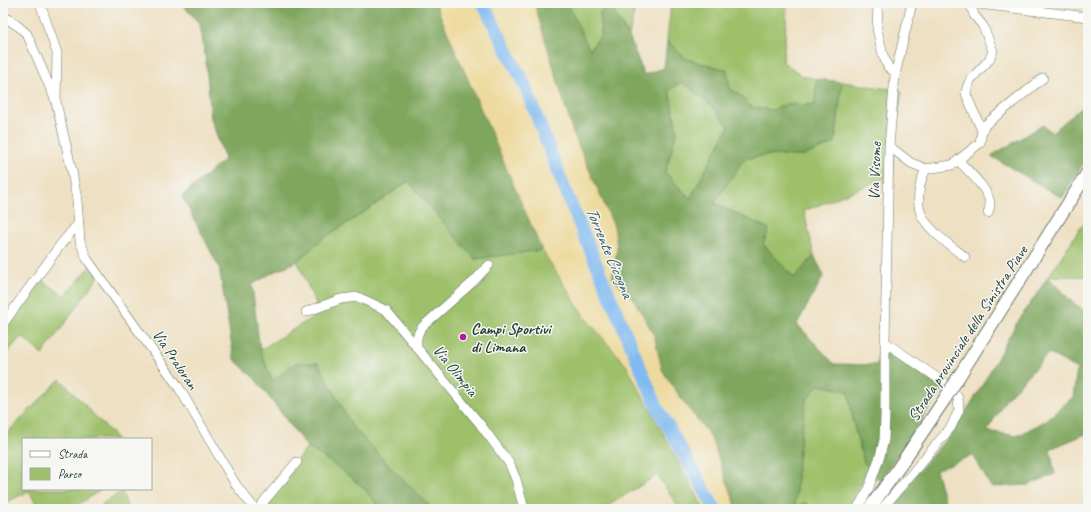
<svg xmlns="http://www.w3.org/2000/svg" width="1091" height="512" viewBox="0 0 1091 512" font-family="Caveat,sans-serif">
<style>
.green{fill:#9dc069;stroke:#5e7e4e}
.forest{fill:#7ea65d;stroke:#4e7248;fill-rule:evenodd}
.sand{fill:#eeda9e;stroke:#868c69}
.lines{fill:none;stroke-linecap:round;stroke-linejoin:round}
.river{stroke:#7fbaf1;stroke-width:13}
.minor-casing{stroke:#677666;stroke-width:10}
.major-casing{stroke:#677666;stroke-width:14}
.minor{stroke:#fff;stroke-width:9}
.major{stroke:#fff;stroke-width:12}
.major-bridge-casing{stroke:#677666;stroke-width:14;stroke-linecap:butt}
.major-bridge{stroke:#fff;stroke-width:12}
.poi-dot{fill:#b5179e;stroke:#f6f6f2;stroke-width:1.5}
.labels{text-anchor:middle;stroke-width:3;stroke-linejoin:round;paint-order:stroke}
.street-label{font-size:16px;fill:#1f3d34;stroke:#f6f6f2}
.poi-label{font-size:16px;font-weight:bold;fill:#1f3d34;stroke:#f6f6f2;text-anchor:start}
.water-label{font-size:17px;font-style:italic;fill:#375c63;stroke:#f6f6f2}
</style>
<rect width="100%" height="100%" fill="#f6f6f2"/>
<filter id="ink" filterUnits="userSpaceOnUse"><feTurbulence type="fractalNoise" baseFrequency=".025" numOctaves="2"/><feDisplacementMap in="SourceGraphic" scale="8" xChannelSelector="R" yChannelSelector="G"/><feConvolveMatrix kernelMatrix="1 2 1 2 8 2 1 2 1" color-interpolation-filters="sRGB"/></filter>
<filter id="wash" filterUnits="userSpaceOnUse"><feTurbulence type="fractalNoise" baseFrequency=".012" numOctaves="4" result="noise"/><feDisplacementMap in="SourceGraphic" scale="16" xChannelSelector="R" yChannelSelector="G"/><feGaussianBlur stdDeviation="0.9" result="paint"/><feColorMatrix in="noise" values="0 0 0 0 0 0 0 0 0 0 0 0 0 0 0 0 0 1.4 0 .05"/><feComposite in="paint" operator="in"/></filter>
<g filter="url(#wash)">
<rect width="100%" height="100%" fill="#eee0c2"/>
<path class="green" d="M567,3H636L629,36L610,6L600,12L601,35L589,50Z
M671,3H783L787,11L783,62L803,76L817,79L815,105L787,104L773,110L751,107L741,96L730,89L727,70L686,59L667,41Z
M682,81L710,104L729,126L690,199L665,172L677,131L669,90Z
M842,82L902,91L894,143L893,175L804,211L814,256L794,278L763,244L769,229L714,203L744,159L767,155L802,156L835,143Z
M409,181L475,259L542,250L584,316L626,365L704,509H680L657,475L603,509H433L393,470L352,426L318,363H295L273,382L260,350L320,313L297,261L322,239L360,215Z
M1088,216V276L1048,277Z
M95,261L101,273L42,355L22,336L3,357V330L40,279L65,296Z
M60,379L117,439H23V489H102L72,509H39L29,491L3,504V437Z
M818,385L848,391L854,426L864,462L868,467L860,486L847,509H813L806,502L795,507L798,458L806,400Z
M307,447L332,463L363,487L381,509H258Z
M122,491L128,509H106L102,504Z"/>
<path class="forest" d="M181,3H435L542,250L475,259L408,181L360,215L322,239L297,261L270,274L252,285L260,350L272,382L295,363H318L352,426L393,470L433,509H381L363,487L332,463L307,447L256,380L234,359L219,267L182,196L225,159L211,119L206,63L200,24Z
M534,3H567L590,50L601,35L600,12L610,6L629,36L644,75L664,68L667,41L686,59L727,70L730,89L741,96L751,107L773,110L787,104L815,105L817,79L842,82L835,143L802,156L767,155L744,159L714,203L769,229L763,244L794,278L814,256L824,275L797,324L834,364L877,365L878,346L887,347L943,388L880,481L864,462L854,426L848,391L818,385L806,400L798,458L795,507L806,502L813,509H737L731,489L684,403L662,370L654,335L634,300L612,278L617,248L614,227L573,133ZM682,82L710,104L729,126L690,199L665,172L677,131L669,90Z
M1086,103H1088V156L1062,198L991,156L1043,125L1052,133Z
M1048,277L1071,301L1088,313V433L1050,449L1055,474L1028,485L991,487L973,455L936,470L947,509H885L954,430L979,391L1015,326ZM1049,353L1077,369L1073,397L1045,421L1017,436L987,431L1006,399Z"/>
<path class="sand" d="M435,3H534L573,133L614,227L617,248L612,278L634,300L654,335L662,370L684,403L710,436L737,509H704L626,365L584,316L542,250Z"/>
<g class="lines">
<path class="river" d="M483,3L525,86L567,195L657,407L715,509"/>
</g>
</g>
<g filter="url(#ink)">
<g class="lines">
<g class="minor-casing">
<path id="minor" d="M40,3L57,53L56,102L72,171L77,200L80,241L87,259L178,386L236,485L255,509
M878,3L877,29L883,55L888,67L896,73
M970,3L974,15L983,26L993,51L989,60L971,79L967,87L966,94L982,131
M970,3L1088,17
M3,16L18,26L27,34L55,99
M889,146L911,163L926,169L952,165L980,143L982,131L985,125L1043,78
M958,160C967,170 989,189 990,204C990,206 989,210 988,213
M926,169C919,183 915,204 923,218C933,234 951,246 965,257
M306,312L341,299L358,297L386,310L480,424L509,463L516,479L524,509
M3,324L61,244L78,224
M417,347C416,339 417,334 422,327L474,281L489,265
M259,509L265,500L297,462
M857,509L868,490L880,456L884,440L885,416V342L889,146L895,75L912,3
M882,509L951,427L959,410L958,398L946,384L885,342"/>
</g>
<g class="major-casing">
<path id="major" d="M956,381L1088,172
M869,509L895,473L946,397"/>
</g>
<use href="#minor" class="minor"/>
<use href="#major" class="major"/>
<g class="major-bridge-casing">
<path id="major-bridge" d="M946,397L956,381"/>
</g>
<use href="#major-bridge" class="major-bridge"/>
</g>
</g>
<circle class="poi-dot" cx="463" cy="337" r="4"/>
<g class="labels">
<g class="street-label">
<text transform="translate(874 171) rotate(-88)" y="6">Via Visome</text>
<text transform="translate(967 333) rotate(-57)" y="6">Strada provinciale della Sinistra Piave</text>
<text transform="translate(176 359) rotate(56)" y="6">Via Praloran</text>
<text transform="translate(456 370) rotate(51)" y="6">Via Olimpia</text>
</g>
<g class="poi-label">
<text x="471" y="334">Campi Sportivi<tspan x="471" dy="18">di Limana</tspan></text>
</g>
<g class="water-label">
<text transform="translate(610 252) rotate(67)" y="6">Torrente Cicogna</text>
</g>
</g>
<rect width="1091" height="512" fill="none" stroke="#f6f6f2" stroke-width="16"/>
<rect x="22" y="438" width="130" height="52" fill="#f6f6f2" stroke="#a0aca6"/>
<rect x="30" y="451" width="20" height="6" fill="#ffffff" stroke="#a0aca6"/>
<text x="58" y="458" font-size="12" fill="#1f3d34">Strada</text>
<rect x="30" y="468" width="20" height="12" fill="#9dc069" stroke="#a0aca6"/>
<text x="58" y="478" font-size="12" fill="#1f3d34">Parco</text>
</svg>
